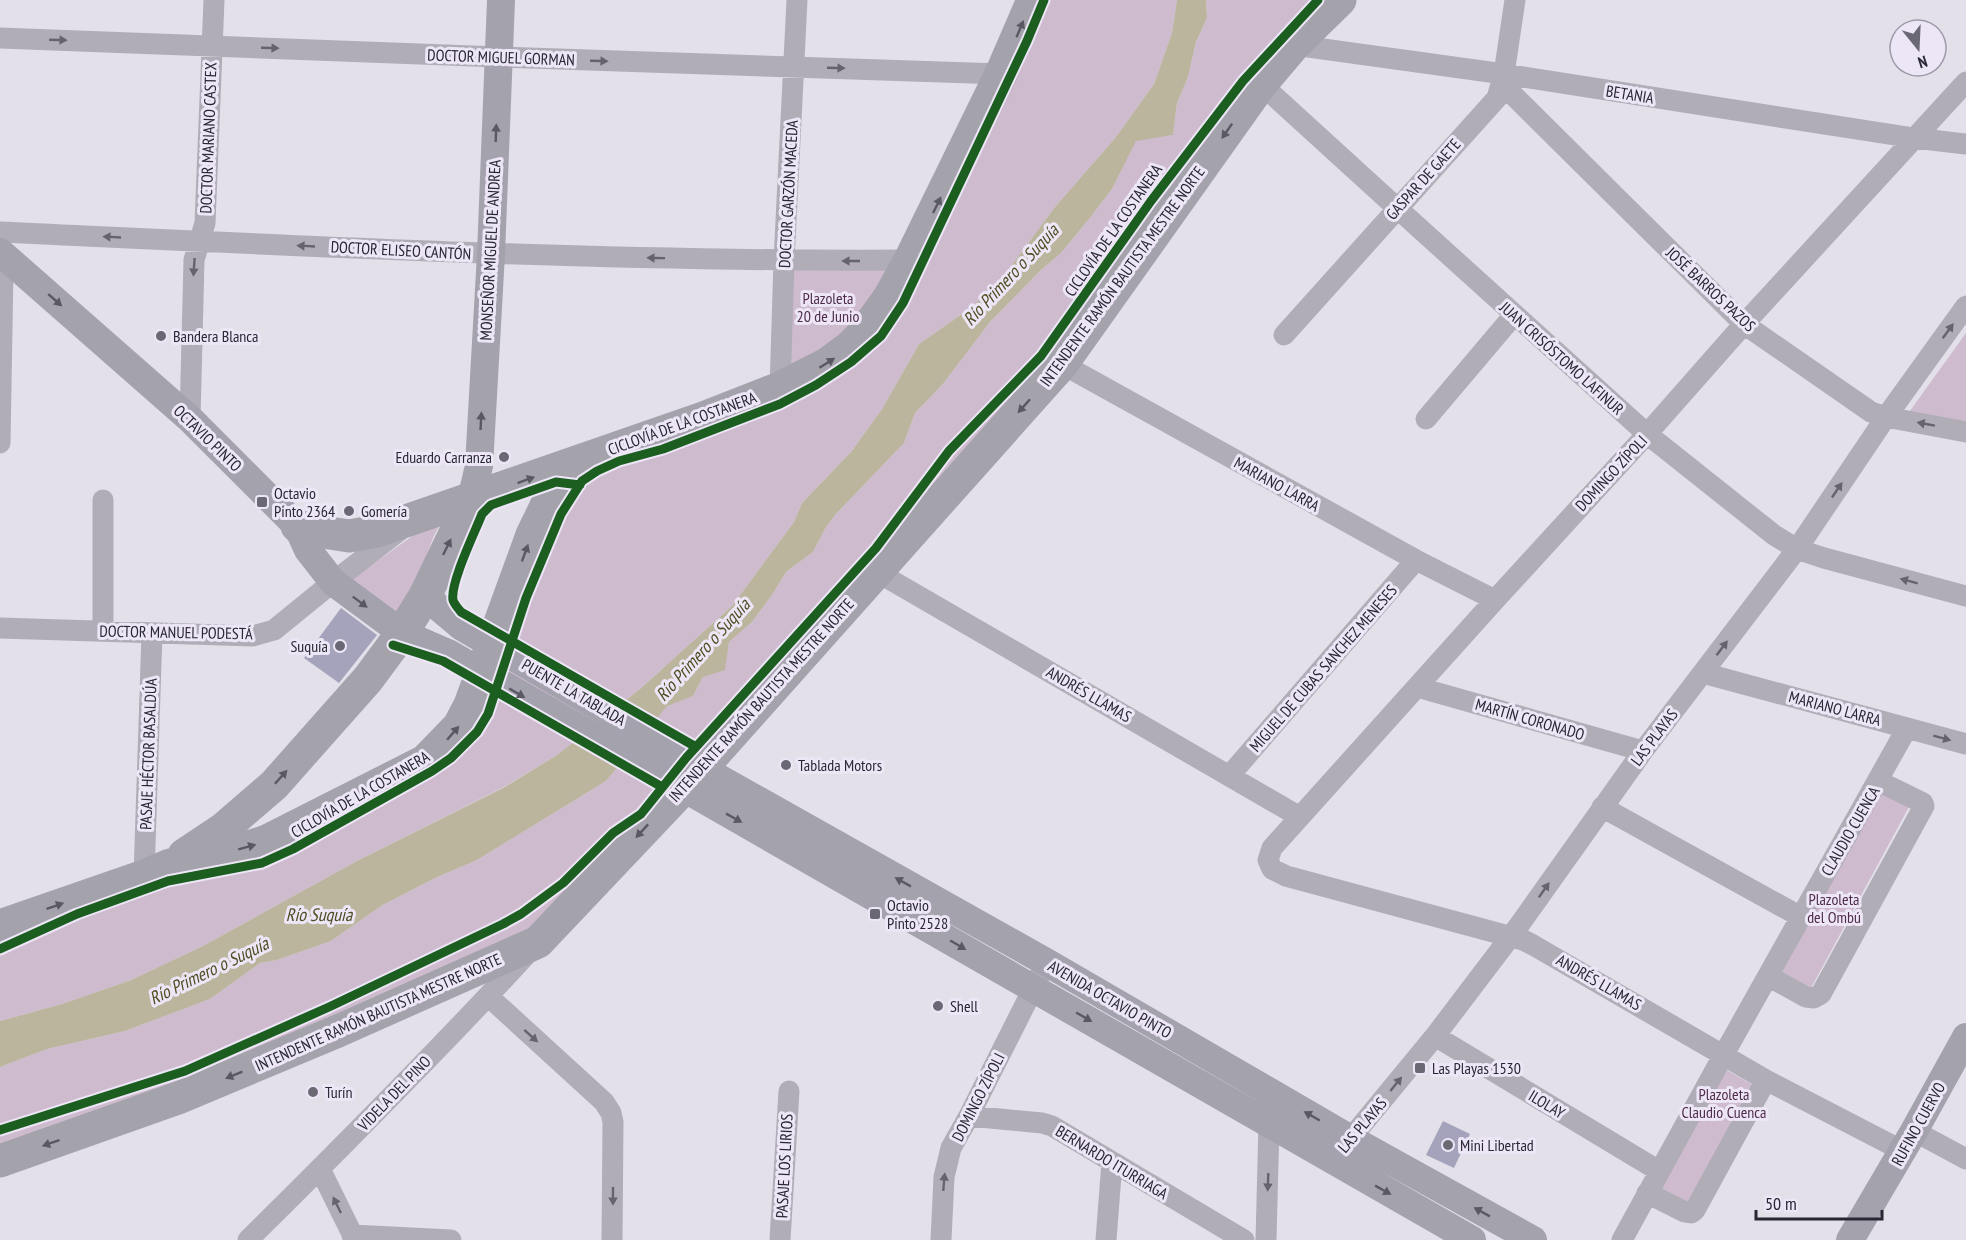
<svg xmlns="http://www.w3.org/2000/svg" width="1966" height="1240" viewBox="0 0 1966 1240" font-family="'PT Sans Narrow',sans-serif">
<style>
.green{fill:#cebbce}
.water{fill:#bbb59d}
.building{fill:#a5a3bc}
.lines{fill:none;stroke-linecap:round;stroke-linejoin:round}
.street{stroke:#b0adb7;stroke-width:21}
.secondary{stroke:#a4a2ac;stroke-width:28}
.primary{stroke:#a4a2ab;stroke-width:33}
.cycleway-casing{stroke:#ede6f7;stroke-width:13}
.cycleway{stroke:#1b5e20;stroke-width:9}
.oneway{fill:#5a5863}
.oneway2{fill:#66636e}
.poi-dot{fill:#6a6873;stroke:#ede6f7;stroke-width:2}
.labels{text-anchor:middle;stroke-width:6;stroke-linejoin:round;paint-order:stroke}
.street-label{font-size:16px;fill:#292733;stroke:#ede6f7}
.park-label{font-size:16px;fill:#4f2d49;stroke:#ede6f7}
.poi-label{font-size:16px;fill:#292733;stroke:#ede6f7;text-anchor:start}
.water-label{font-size:18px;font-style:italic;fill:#514c21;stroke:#ede6f7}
</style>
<rect width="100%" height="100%" fill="#e3e0ea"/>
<path class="green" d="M1033,0H1177L1172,33L1154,84L1116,137L1055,207L1003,277L972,307L919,344L882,409L851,452L802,503L794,522L732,606L640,689L557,755L502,788L357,861L203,946L131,980L62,1004L0,1021V926L144,876L425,761L562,486L850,347Z
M1206,0H1340L1062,365L538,942L0,1161V1067L47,1049L125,1031L210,999L260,963L277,960L331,941L381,906L435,878L477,860L606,781L667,705L693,696L703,677L725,666L729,642L752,622L772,595L786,572L813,552L826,527L836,514L904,443L915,413L943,384L990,322L1041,270L1061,253L1089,219L1112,189L1136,140L1173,135L1177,103L1188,77L1196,42L1207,18Z
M793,270H898L856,330L788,377Z
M1966,333V424L1907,415Z
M441,522L433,538L418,578L393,617L348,582L425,527Z
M1879,788L1910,805L1811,988L1780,971Z
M1723,1068L1755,1086L1690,1204L1658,1187Z"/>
<path class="water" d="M1177,0H1206L1207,18L1196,42L1188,77L1177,103L1173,135L1136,141L1112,189L1089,219L1061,253L1041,270L990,322L943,384L915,413L904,443L836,514L826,527L813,552L786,572L772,595L752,622L729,642L725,670L703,677L693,696L667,706L606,781L477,860L435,878L381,906L331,941L277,960L260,963L210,999L125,1031L47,1049L0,1067V1021L62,1004L131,980L203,946L357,861L503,788L557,755L640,689L732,606L794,522L802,503L851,452L882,409L919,344L972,307L1003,277L1055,207L1116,137L1154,84L1172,33Z"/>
<path class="building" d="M341,608L377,635L339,683L304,658Z
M1443,1121L1470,1134L1454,1168L1426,1155Z"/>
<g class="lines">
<path class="street" d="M0,38L499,57L1001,74
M1294,45L1504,74L1914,138L1966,144
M1504,74L1511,93L1744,324L1871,412L1886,417L1966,432
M1261,84L1397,208L1647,434L1774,535L1797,549L1824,558L1966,596
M0,232C303,246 606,262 910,260
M1284,335L1497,98L1504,74L1515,0
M1062,364L1416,560L1495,600
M780,388L784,261L797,0
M190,419L194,260L205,223L214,0
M1426,419L1514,315
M0,443L3,270
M877,572L1300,817
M0,628L253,636L274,630L333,582L399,531
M103,631V500
M1703,673L1966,744
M1417,687L1643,751
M1230,775L1416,560
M1602,807L1801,917
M144,876L152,633
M1768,976L1806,997L1814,998L1821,994L1924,806L1923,803L1878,781
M488,996L604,1102L611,1113L613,1122L612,1240
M1435,1036L1659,1171
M969,1116L1042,1123L1052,1126L1244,1240
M1914,1131L1966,1159
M1342,1149L1435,1036L1520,924L1643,751L1797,549L1886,417L1966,306
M1903,1151L1766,1080L1533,945L1523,940L1286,876L1272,869L1268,860L1272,848L1495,600L1647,434L1744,324L1966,82
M320,1169L355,1240
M1647,1193L1685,1212L1691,1213L1695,1210L1766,1080
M352,1235L451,1240
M248,1240C343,1146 438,1051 528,953
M780,1240L789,1091
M941,1240L944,1177L951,1148L969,1116L1040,975
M1106,1240L1112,1162
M1266,1240L1269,1124
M1622,1240L1724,1054L1907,728"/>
<path class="secondary" d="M0,252L190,419L297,526L308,550L333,582L402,633L448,653L1472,1240
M471,500L479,466L491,254L501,0
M425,596L462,627L686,758L715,776L1046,962L1351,1139L1533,1240
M1850,1240L1914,1131L1966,1037"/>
<path class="primary" d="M297,526L323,532L349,536L377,531L703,418L780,388L827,364L850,347L863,334L889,298L910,260L1001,74L1033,0
M184,855L223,829L274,785L368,679L402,633L425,596L471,500
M0,926L144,876L170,865L246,848L267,841L425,761L459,726L470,705L532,535L547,504L562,486L587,463
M0,1161L178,1098L338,1031L538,942L683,789L1062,364L1261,84L1294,45L1340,0"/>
<g class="cycleway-casing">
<path id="cycleway" d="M580,485L556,482L491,505L482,514C475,532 450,583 453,600C454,604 458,608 461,612L696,747
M393,645L443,661L662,787
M0,949L77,914L168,881L262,863L293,849L432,771L451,758L477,732L488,714L526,598L561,514L582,481L597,471L619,461L663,449L780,404L816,385L851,362L881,336L903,303L1027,41L1044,0
M0,1130L185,1071L329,1007L503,924L521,914L563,883L613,833L641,814L686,758L876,548L949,451L1041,356L1151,201L1243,81L1318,0"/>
</g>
<use href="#cycleway" class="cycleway"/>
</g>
<defs><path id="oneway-solid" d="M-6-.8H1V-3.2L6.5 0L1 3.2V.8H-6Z" transform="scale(1.5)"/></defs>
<g class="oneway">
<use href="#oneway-solid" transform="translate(1020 29) rotate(-67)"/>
<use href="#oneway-solid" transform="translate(1227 131) rotate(125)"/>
<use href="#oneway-solid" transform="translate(496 133) rotate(-88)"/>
<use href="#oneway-solid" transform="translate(937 205) rotate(-64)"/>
<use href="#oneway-solid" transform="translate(55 300) rotate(41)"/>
<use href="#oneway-solid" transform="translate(827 363) rotate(-32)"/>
<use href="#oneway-solid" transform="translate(1024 406) rotate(132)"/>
<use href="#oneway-solid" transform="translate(481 421) rotate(-87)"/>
<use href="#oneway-solid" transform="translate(526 480) rotate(-20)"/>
<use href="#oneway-solid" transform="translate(447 547) rotate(-64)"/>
<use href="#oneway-solid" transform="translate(525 553) rotate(-70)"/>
<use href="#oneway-solid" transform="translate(360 602) rotate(37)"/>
<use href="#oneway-solid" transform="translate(517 693) rotate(30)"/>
<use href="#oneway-solid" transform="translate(453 733) rotate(-49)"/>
<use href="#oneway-solid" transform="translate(281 777) rotate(-48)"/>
<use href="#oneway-solid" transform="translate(734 818) rotate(29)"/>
<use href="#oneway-solid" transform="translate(642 831) rotate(133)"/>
<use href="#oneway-solid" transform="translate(247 847) rotate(-15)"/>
<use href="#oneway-solid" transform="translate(903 882) rotate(-151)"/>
<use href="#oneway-solid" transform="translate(55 906) rotate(-19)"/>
<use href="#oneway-solid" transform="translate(958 945) rotate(30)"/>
<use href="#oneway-solid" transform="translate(1084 1017) rotate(30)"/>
<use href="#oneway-solid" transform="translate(234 1075) rotate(158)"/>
<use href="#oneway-solid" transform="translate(1312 1116) rotate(-150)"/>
<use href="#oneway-solid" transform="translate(51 1143) rotate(161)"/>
<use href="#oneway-solid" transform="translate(1383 1190) rotate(29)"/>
<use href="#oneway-solid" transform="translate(1482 1212) rotate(-151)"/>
</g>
<g class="oneway2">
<use href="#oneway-solid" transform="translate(58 40) rotate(2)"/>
<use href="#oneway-solid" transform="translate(270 48) rotate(2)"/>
<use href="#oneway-solid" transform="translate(599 61) rotate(2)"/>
<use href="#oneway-solid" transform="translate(836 68) rotate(2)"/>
<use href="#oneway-solid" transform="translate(112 237) rotate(-177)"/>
<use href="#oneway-solid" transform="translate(306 246) rotate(-177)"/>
<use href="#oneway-solid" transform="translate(656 258) rotate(-179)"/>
<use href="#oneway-solid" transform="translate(851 261) rotate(180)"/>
<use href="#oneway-solid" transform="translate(194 267) rotate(94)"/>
<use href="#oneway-solid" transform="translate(1948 331) rotate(-54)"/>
<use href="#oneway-solid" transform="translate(1926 424) rotate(-170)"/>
<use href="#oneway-solid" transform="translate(1837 490) rotate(-56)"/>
<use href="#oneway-solid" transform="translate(1909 581) rotate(-165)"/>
<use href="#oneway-solid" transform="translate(1722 648) rotate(-53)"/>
<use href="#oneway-solid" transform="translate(1942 738) rotate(15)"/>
<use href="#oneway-solid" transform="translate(1544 890) rotate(-55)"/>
<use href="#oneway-solid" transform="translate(531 1036) rotate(42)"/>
<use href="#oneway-solid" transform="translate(1396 1084) rotate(-51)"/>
<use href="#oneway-solid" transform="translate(944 1182) rotate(-85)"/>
<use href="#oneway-solid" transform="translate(1268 1182) rotate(92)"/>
<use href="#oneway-solid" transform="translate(613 1196) rotate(90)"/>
<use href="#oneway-solid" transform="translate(337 1205) rotate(-116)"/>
</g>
<g class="poi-dot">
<circle cx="161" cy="336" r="6"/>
<circle cx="504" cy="457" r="6"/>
<rect x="256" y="496" width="12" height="12" rx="3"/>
<circle cx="349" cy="511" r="6"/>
<circle cx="340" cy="646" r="6"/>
<circle cx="786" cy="765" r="6"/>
<rect x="869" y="908" width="12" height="12" rx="3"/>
<circle cx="938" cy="1006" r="6"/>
<rect x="1414" y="1062" width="12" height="12" rx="3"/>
<circle cx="313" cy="1092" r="6"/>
<circle cx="1448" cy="1145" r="6"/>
</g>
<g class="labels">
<g class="street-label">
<text transform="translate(501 57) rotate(2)" y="6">DOCTOR MIGUEL GORMAN</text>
<text transform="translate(1630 94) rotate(9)" y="6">BETANIA</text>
<text transform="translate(208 138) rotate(-88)" y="6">DOCTOR MARIANO CASTEX</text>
<text transform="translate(1423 179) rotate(-48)" y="6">GASPAR DE GAETE</text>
<text transform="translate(788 194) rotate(-87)" y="6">DOCTOR GARZÓN MACEDA</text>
<text transform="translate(1113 230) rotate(-55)" y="6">CICLOVÍA DE LA COSTANERA</text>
<text transform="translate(401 250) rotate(3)" y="6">DOCTOR ELISEO CANTÓN</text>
<text transform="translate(490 250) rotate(-87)" y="6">MONSEÑOR MIGUEL DE ANDREA</text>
<text transform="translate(1122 276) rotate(-54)" y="6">INTENDENTE RAMÓN BAUTISTA MESTRE NORTE</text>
<text transform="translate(1711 289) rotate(43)" y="6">JOSÉ BARROS PAZOS</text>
<text transform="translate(1562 358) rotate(42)" y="6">JUAN CRISÓSTOMO LAFINUR</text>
<text transform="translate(682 423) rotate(-20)" y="6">CICLOVÍA DE LA COSTANERA</text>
<text transform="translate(208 438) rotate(44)" y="6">OCTAVIO PINTO</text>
<text transform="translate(1611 473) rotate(-47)" y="6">DOMINGO ZÍPOLI</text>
<text transform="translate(1277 484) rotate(29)" y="6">MARIANO LARRA</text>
<text transform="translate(176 632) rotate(1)" y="6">DOCTOR MANUEL PODESTÁ</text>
<text transform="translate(1323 668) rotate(-49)" y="6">MIGUEL DE CUBAS SANCHEZ MENESES</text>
<text transform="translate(574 692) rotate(30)" y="6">PUENTE LA TABLADA</text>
<text transform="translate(1089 694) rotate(30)" y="6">ANDRÉS LLAMAS</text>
<text transform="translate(761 700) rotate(-48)" y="6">INTENDENTE RAMÓN BAUTISTA MESTRE NORTE</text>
<text transform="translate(1835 708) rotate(15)" y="6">MARIANO LARRA</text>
<text transform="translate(1530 719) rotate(16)" y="6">MARTÍN CORONADO</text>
<text transform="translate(1654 737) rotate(-53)" y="6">LAS PLAYAS</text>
<text transform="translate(148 754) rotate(-88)" y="6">PASAJE HÉCTOR BASALDÚA</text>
<text transform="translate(360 794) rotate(-30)" y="6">CICLOVÍA DE LA COSTANERA</text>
<text transform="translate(1850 831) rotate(-60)" y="6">CLAUDIO CUENCA</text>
<text transform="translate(1599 982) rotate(30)" y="6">ANDRÉS LLAMAS</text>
<text transform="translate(1110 999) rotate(30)" y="6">AVENIDA OCTAVIO PINTO</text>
<text transform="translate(378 1012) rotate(-24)" y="6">INTENDENTE RAMÓN BAUTISTA MESTRE NORTE</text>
<text transform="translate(394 1093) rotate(-46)" y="6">VIDELA DEL PINO</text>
<text transform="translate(978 1097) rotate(-63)" y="6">DOMINGO ZÍPOLI</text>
<text transform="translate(1547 1104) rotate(31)" y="6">ILOLAY</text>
<text transform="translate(1918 1124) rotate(-61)" y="6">RUFINO CUERVO</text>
<text transform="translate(1362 1125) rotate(-50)" y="6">LAS PLAYAS</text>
<text transform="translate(1112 1162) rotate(31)" y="6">BERNARDO ITURRIAGA</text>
<text transform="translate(784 1166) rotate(-87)" y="6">PASAJE LOS LIRIOS</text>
</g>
<g class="park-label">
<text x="828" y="304">Plazoleta<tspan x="828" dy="18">20 de Junio</tspan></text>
<text x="1834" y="905">Plazoleta<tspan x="1834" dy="18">del Ombú</tspan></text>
<text x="1724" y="1100">Plazoleta<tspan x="1724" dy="18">Claudio Cuenca</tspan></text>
</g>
<g class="poi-label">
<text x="173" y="342">Bandera Blanca</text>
<text x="492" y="463" text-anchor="end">Eduardo Carranza</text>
<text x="274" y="499">Octavio<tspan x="274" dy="18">Pinto 2364</tspan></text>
<text x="361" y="517">Gomería</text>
<text x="328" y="652" text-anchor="end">Suquía</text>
<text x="798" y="771">Tablada Motors</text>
<text x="887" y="911">Octavio<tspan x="887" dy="18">Pinto 2528</tspan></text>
<text x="950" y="1012">Shell</text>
<text x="1432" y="1074">Las Playas 1530</text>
<text x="325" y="1098">Turín</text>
<text x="1460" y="1151">Mini Libertad</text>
</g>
<g class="water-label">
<text transform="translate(1011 275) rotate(-47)" y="6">Río Primero o Suquía</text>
<text transform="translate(703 650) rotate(-48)" y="6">Río Primero o Suquía</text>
<text x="319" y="921">Río Suquía</text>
<text transform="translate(209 971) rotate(-26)" y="6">Río Primero o Suquía</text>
</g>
</g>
<g transform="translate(1918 48) rotate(162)"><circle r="28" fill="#ede6f7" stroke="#9f9aa9" stroke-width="1.5"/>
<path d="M0-4.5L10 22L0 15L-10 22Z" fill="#6a6873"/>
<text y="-9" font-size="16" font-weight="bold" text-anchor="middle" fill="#292733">N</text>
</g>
<path d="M1756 1210v9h126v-9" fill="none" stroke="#292733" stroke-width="3"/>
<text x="1765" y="1210" font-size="18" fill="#292733" stroke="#ede6f7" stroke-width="4.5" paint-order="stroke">50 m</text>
</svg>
